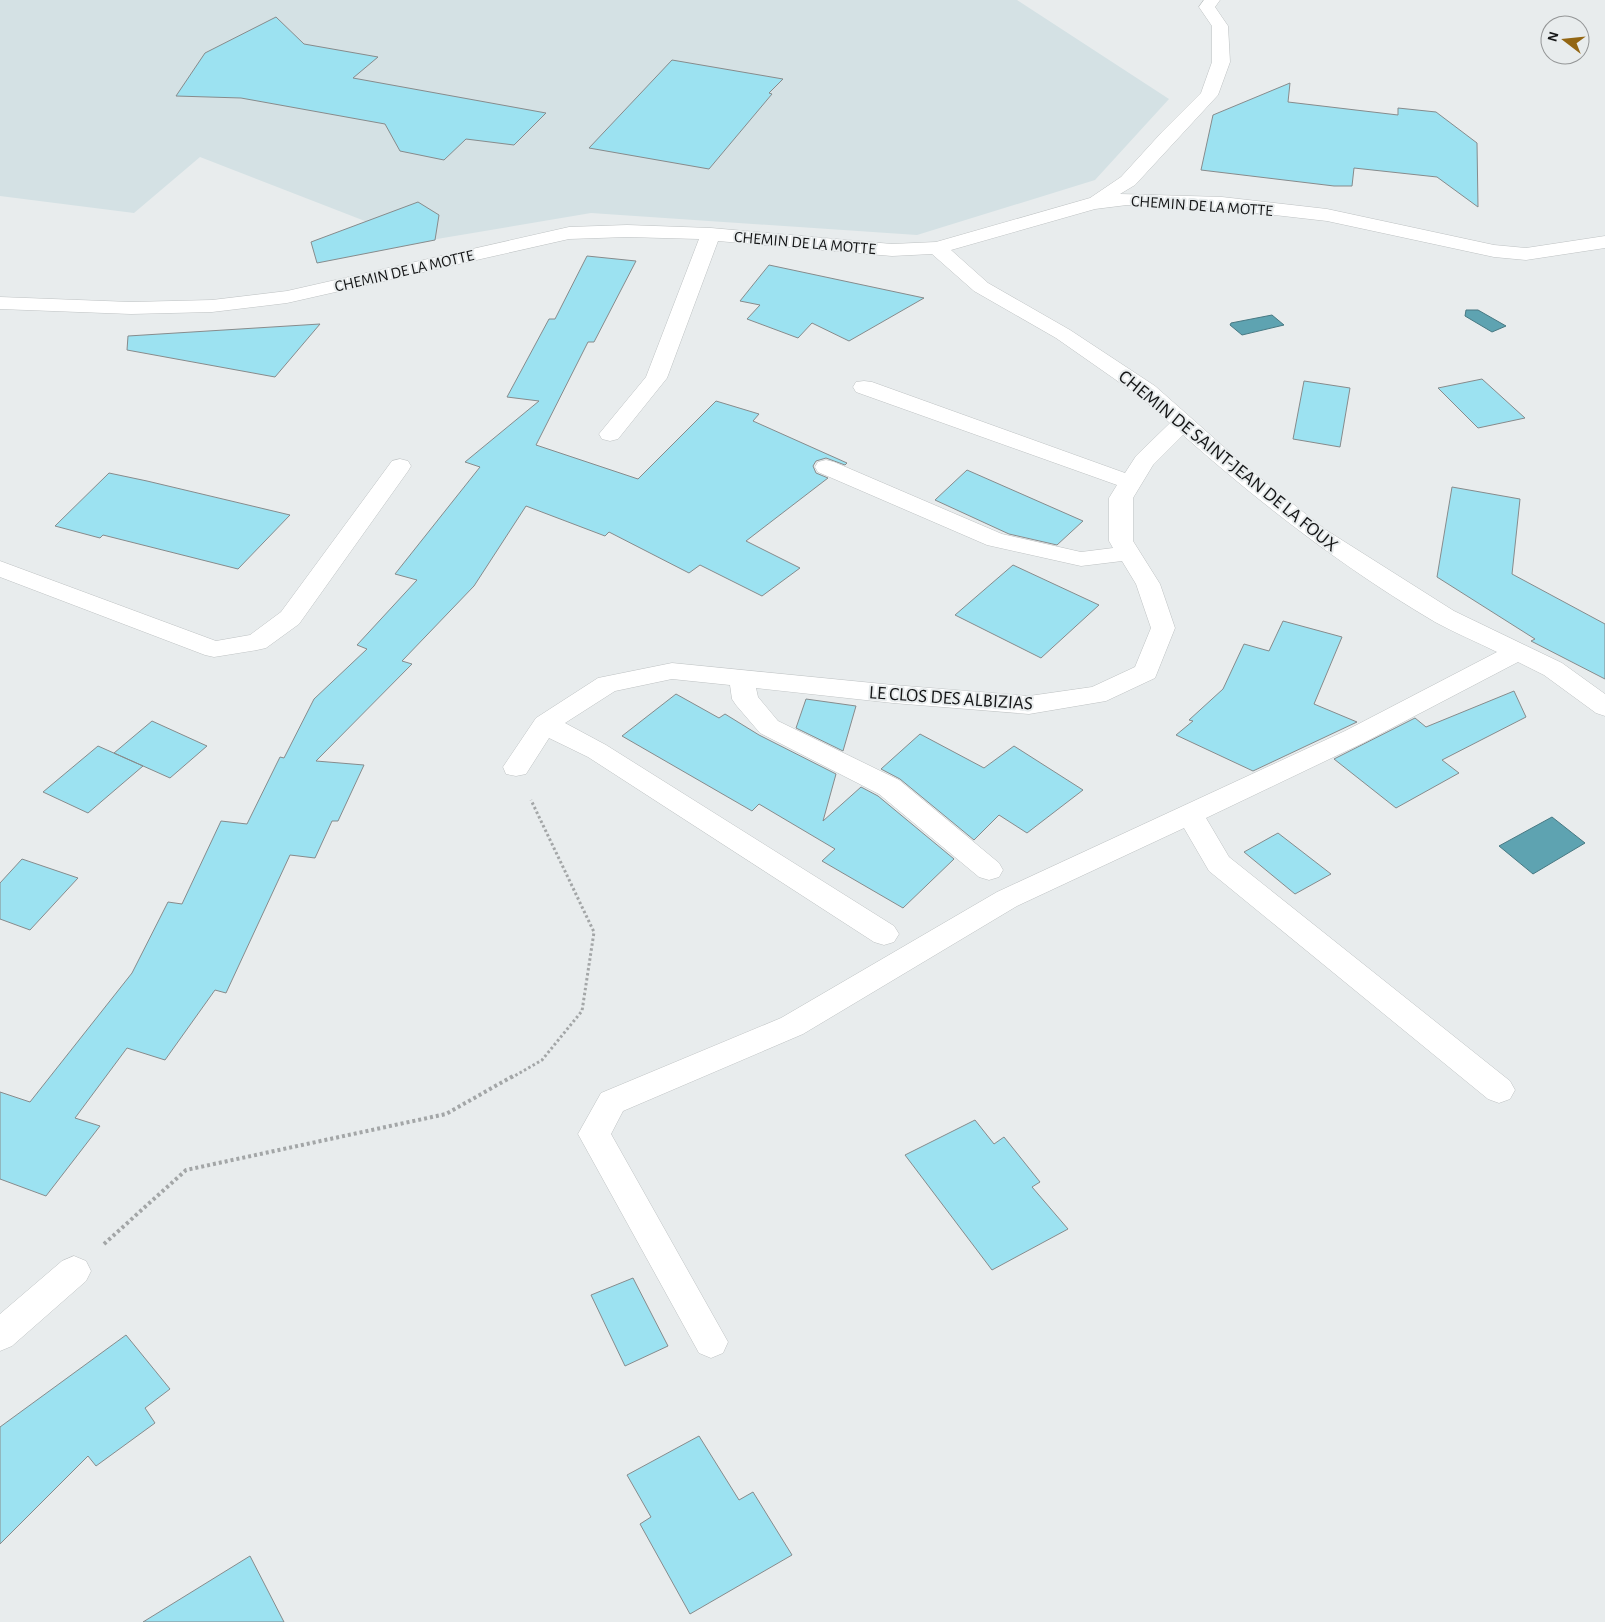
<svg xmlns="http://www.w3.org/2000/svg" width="1605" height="1622" viewBox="0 0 1605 1622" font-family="'Alegreya Sans',sans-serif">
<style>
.built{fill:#d4e1e4}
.water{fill:#5ea3b1;stroke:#487983}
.building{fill:#9ce2f1;stroke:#878b8c}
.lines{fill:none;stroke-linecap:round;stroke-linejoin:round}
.minor-casing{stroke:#bec2c3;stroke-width:1}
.path-far1{stroke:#a3a6a7;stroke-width:3;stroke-dasharray:2.5 2.5;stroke-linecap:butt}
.path{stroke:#a3a6a7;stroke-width:4;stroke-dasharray:3 3;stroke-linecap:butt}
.minor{fill:#fff;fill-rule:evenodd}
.labels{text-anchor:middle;stroke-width:4;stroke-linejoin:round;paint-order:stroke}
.far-street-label{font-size:16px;fill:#151617;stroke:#e8eced}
.street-label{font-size:19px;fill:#151617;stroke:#e8eced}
</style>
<rect width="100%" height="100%" fill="#e8eced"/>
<path class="built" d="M0,0H1017L1169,99L1095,180L917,235L591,213L419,242L200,157L134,213L0,196Z"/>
<path class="water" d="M1466,310H1478L1506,326L1492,332L1465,316Z
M1272,315L1284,325L1242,335L1230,325L1231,323Z
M1552,817L1585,843L1533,874L1499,846Z"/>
<path class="building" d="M276,17L304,44L378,57L353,78L546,113L514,145L466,139L444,160L400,151L385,124L241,98L176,96L205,53Z
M672,60L783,79L769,93L772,94L709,169L589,148Z
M1290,83L1288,102L1398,115V108L1436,112L1477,143L1478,207L1437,177L1354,168L1352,186H1334L1201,170L1213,115Z
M418,202L439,215L435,240L317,263L311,242Z
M587,256L636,261L594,342H588L536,445L638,479L716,401L759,414L753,421L847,463L845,465L826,458L816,461L813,466L816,473L828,478L746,541L800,568L762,596L700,565L689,573L609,532L605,536L526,506L474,586L402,661L412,664L316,761L364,765L338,821H332L315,858L290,855L226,993L215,990L165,1060L127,1048L75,1118L100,1126L46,1196L0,1179V1092L30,1102L132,973L168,902L182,904L221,821L247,824L280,757L284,758L314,699L367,649L357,645L417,580L395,574L480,467L465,462L539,401L507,397L549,319H555Z
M769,265L924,298L849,341L812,323L798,338L747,319L760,305L740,301Z
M320,324L275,377L127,350L128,336Z
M1482,379L1525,418L1478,428L1438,388Z
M1304,381L1350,388L1340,447L1293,439Z
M967,470L1083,521L1057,545L1009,534L935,500Z
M109,473L147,481L290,515L238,569L103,535L100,538L55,526Z
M1452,487L1520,499L1512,574L1605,624V679L1531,641L1535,639L1437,577Z
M1013,565L1099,605L1041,658L955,615Z
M1283,621L1342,637L1314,704L1357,722L1253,771L1176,735L1193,721L1189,720L1223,689L1244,644L1269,651Z
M1514,691L1526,717L1442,760L1459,773L1396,808L1334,759L1415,718L1426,727Z
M676,694L719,718L725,714L759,735L836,774L823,821L861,787L878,796L954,859L903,908L822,861L835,849L759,804L752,811L622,736Z
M806,699L856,706L843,751L796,728Z
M152,721L207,746L170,778L114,753Z
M920,734L984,768L1014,746L1083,790L1027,833L999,815L974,840L900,779L881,769Z
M98,746L143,766L88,813L43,792Z
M1278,833L1331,874L1295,894L1244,852Z
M22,859L78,878L30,930L0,919V883Z
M975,1120L994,1144L1004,1137L1040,1182L1032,1187L1068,1229L992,1270L905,1155Z
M633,1278L668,1346L625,1366L591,1295Z
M126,1335L170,1389L145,1408L155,1423L96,1466L88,1456L0,1544V1427Z
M699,1436L739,1500L753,1492L792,1555L690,1614L640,1524L651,1517L627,1475Z
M250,1556L284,1622H143Z"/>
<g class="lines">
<g class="minor-casing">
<path id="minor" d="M1204,0H1220L1215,7L1228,26L1230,62L1218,95L1135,185L1120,194L1222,197L1327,209L1494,245L1526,248L1605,236V248L1526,260L1494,257L1327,221L1222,209L1127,205L1095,209L951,250L988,283L1070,330L1155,386L1250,470L1326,530L1454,611L1562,663L1605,694V716L1596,713L1544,675L1518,662L1363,743L1206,818L1229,857L1510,1081L1515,1090L1510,1099L1499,1103L1488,1099L1209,871L1184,828L1017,906L803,1034L623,1111L611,1134L728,1342L723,1353L711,1358L699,1353L578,1134L601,1093L781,1018L997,892L1345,731L1497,652C1477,642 1455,633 1435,622C1345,569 1262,505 1183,435L1153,465L1133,498V541L1160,584L1175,628L1155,678L1106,701L1029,714L893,703L756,688L758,697L778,721L899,780L999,863L1003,870L999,877L989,880L979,877L879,794L760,733L736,705L732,699L730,685L672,679L615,691L565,723L606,745L894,926L899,934L894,942L884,945L874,942L588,757L549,738L526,774L516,776L506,774L503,767L536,718L598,678L672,663L893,685L1029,696L1092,687L1135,667L1151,628L1136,584L1122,561L1081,566L987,545L818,472L815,467L818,462L826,460L834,462L1002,534L1081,552L1113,548L1109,541V498L1117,485L856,392L853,387L856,382L864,381L872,382L1125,473L1136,456L1170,423L1139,396L1056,338L974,291L932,254L892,256L718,241L667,378L618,439L610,441L602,439L599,434L646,377L699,239L627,237L569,239L287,303L212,312L131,314L0,309V297L131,302L212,300L287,291L569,227L627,225L711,228L892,244L936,242L1090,198L1121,177L1162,132L1201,93L1212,62V26L1199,7Z
M400,459L408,461L411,466L408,471L299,624L266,648L257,650L214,657L205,655L0,577V561L216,641L250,635L281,612L392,461Z
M74,1256L86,1261L91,1271L86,1281L12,1346L0,1351V1314L62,1261Z"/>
</g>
<path class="path-far1" d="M511,1078L542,1060L582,1011L594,932L531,800"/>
<path class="path" d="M104,1244L186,1170L446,1114L513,1076"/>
<use href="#minor" class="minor"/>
</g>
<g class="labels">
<g class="far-street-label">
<text transform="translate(1202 205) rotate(4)" y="6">CHEMIN DE LA MOTTE</text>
<text transform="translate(805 242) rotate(5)" y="6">CHEMIN DE LA MOTTE</text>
<text transform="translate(404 270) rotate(-13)" y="6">CHEMIN DE LA MOTTE</text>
</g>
<g class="street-label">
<text transform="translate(1229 460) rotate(39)" y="7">CHEMIN DE SAINT-JEAN DE LA FOUX</text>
<text transform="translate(951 697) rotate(4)" y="7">LE CLOS DES ALBIZIAS</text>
</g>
</g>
<g transform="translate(1565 40) rotate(286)"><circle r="24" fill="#e8eced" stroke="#949697"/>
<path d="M0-4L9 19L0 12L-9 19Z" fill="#936613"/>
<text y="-8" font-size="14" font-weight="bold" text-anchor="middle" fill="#151617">N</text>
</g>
</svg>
